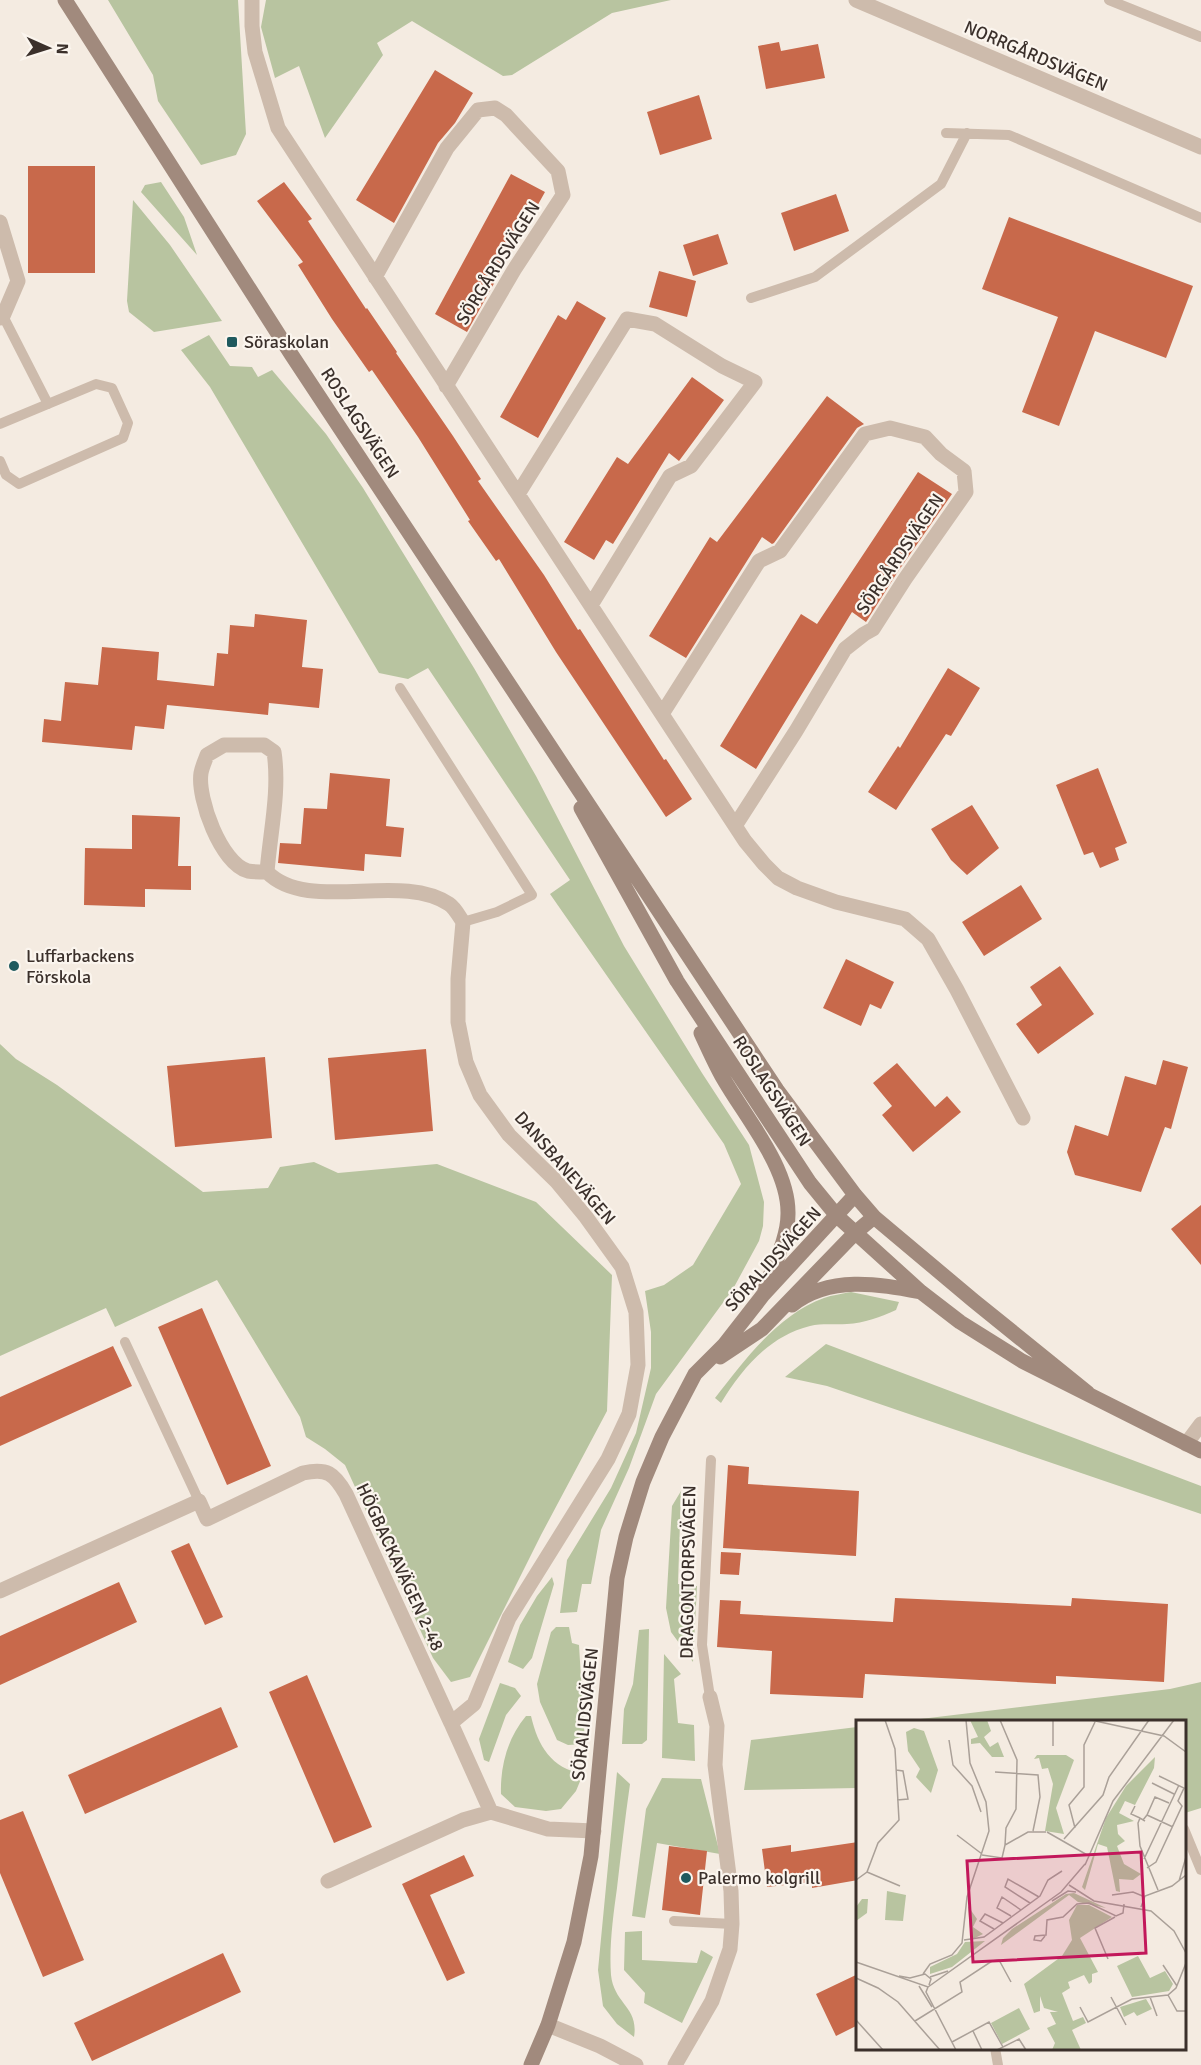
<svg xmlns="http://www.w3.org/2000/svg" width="1201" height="2065" viewBox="0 0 1201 2065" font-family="Signika,sans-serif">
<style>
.green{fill:#b8c4a0}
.building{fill:#c8694b}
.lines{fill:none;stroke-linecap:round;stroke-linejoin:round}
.lane{stroke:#cdbbac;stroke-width:10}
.street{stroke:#cdbbac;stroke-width:15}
.secondary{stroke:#a18a7d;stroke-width:15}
.poi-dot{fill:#1f5a5e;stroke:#fbf5ee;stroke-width:2}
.labels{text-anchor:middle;stroke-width:4.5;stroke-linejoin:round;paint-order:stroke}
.street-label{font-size:18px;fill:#3b302b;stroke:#fbf5ee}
.poi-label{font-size:18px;fill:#3b302b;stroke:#fbf5ee;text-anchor:start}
.inset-road{fill:none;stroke:#aaa098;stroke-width:1.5}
.view{fill:#c2185b;fill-opacity:0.15;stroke:#c2185b;stroke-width:3}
.inset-edge{fill:none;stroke:#3b302b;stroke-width:3}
</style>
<rect width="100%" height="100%" fill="#f4ebe1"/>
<path class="green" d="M108,0H238L246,134L236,155L201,165L158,101L153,75Z
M266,0H671L612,13L512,75L503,76L412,21L377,43L383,55L325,138L299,66L275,78L261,27Z
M161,182L184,217L197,255L141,192L145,185Z
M133,200L170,245L222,321L154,332L129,312L127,301Z
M209,335L230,366L252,367L258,377L272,370L326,434L363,488L474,668L536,776L624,946L702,1073L749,1145L764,1202L763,1226L759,1241L733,1289L656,1394L629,1468L601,1530L591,1584H582L577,1612L560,1613L567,1560L611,1488L636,1433L651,1368V1332L645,1291L664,1285L693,1265L741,1184L724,1144L550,894L570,880L428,668L408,679L379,673L210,387L181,350Z
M0,1044L16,1059L57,1085L203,1192L268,1188L280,1167L314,1162L338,1173L437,1164L536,1202L612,1275L607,1411L541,1535L470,1677L451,1682L433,1658L345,1465L325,1449L306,1437L300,1417L217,1280L115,1327L106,1308L0,1356Z
M851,1292L899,1302L896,1310C881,1317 864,1323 847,1324C835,1325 822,1323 810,1326C769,1336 742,1369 721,1403L715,1398C744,1361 777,1315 824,1298C832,1295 842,1294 851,1292Z
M826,1344L1201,1486V1514L827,1386L785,1377Z
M681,1491L678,1584L697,1586L693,1662L671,1632L666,1608L672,1506Z
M552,1577L554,1584L532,1658L523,1669L508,1662L520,1625L537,1596Z
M556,1627H569L572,1643L579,1645L585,1744L568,1745L557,1740L540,1702L537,1684L551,1632Z
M649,1629L647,1740L642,1744H622L624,1709L633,1684L639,1630Z
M664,1654L681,1674L674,1679L678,1723L694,1725L695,1761L662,1758Z
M1201,1682V1808L1185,1813L1184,1722L904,1721L1170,1689Z
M500,1683L515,1688L521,1696L506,1715L489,1762L484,1760L479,1739Z
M526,1716H531C538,1746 551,1768 583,1774L576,1791L561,1809L546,1811L515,1807L501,1794C500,1766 508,1737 526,1716Z
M857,1727V1788L744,1790L751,1740Z
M617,1772L630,1784C625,1819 621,1853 617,1888C613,1917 609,1947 611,1975C614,2004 639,2007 634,2037L617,2024L603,2006L598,1970Z
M662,1778L701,1779L720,1854L657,1843L645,1918L632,1916L646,1809Z
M642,1931V1960L697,1963L701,1950L713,1957L682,2023L644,2003L645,1993L624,1970L625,1932Z"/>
<path class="building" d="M779,42L781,51L818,44L825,78L766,89L758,46Z
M435,70L473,93L455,123L438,143L394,223L356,200Z
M699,95L712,139L660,155L647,112Z
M28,166H95V273H28Z
M511,174L545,192L467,332L435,314Z
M284,182L312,219L308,221L366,309L367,308L397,352L396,353L453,436L481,479L478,481L544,575L578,630L580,629L664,760L666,759L692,799L666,817L556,652L499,559L496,561L468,521L470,520L418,437L372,370L369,372L332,319L298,265L303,262L257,201Z
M836,194L849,231L794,251L781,213Z
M1009,217L1193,286L1166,358L1095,331L1059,426L1022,412L1058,317L982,289Z
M718,234L728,264L693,276L683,245Z
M659,271L696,281L687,317L649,307Z
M577,301L606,318L538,438L500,417L558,315L566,320Z
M692,377L724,400L679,461L669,453L613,544L606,540L594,560L564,542L617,457L628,464Z
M827,396L864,424L857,428L774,543L772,544L762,537L686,658L649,636L710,537L717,542Z
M918,472L952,494L897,573L866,622L852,612L756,769L720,746L801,614L817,624Z
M255,614L307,620L302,667L323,669L319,708L269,703L268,715L167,705L164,729L135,726L132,750L42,742L44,719L61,721L65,682L98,685L102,647L159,652L157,680L214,686L217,653L228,654L230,625L254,627Z
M948,668L980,688L951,736L946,734L896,810L868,792L898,746L900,748Z
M1098,768L1127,843L1115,848L1119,860L1100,868L1093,852L1084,855L1056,785Z
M330,773L390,779L386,826L404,828L401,857L365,854L364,871L278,863L280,843L301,844L304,808L327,809Z
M972,805L999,848L967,875L951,860L931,829Z
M132,815L180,817L178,866H191V890L145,889V907L84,905L85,848L132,849Z
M1021,885L1042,919L984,956L962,922Z
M846,959L894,982L881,1009L870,1004L861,1026L823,1008Z
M1060,966L1094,1014L1038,1054L1016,1024L1042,1005L1030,987Z
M426,1049L433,1131L335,1140L328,1058Z
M265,1057L272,1138L175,1147L167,1066Z
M1163,1060L1188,1067L1171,1129L1165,1127L1141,1192L1075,1175L1067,1152L1075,1125L1108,1136L1125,1076L1156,1085Z
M897,1063L935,1107L947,1096L961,1112L913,1152L882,1115L892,1106L873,1083Z
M1201,1205V1265L1171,1229Z
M202,1308L271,1466L227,1485L158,1327Z
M113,1346L132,1386L0,1446V1397Z
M728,1465L749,1467L748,1484L859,1491L856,1556L723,1548Z
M189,1543L223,1617L205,1625L171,1551Z
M721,1552L741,1553L739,1575L720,1574Z
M119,1582L137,1622L0,1685V1636Z
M895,1598L1071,1606L1072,1598L1168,1604L1164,1682L1056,1676V1684L865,1674L863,1698L770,1694L772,1651L717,1647L720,1600L741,1601L740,1614L893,1622Z
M307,1675L372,1827L334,1843L269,1692Z
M221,1707L238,1747L85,1814L68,1775Z
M23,1811L84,1960L43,1977L0,1873V1820Z
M858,1842V1880L812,1888V1882L767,1887L762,1849L791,1845V1852Z
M669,1846L707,1851L700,1915L662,1910Z
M464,1855L474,1876L430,1895L465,1973L447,1981L402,1884Z
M223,1953L241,1992L92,2061L74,2023Z
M858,1974V2025L836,2036L816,1994Z"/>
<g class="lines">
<path class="lane" d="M1109,0L1201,37
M946,133L1009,135L1201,218
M751,298L815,277L941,184L967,133
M3,316L48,404
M0,424L96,384L112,388L128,423L123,438L19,484L6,475L0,461
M400,688L532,895L497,912L463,922
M125,1342L199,1501
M710,1697L702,1645L711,1460
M1184,1829L1201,1870
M674,1921L732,1924
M995,2048L998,2065"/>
<path class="street" d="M252,0V26L255,52L278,128L745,841L764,864L778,878L797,888L836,902L905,919L928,939L957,990L1023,1118
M856,0L1201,147
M0,222L18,281L3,316L0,318
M375,277L447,148L478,110L495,108L506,115L558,171L563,195L514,270L446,386
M518,494L627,319L655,324L722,366L755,382L691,466L670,476L591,605
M662,714L759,561L780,551L865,434L890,428L925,437L941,454L964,471L966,492L905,579L873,629L864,634L845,649L796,731L735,826
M267,872C261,872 254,872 248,871C221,864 197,798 201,773C202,767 205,761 207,755L224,745H264L274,752C280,791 270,833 267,872C308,914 400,871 449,904C455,908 459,916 463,922L458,979V1022L466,1062L480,1095L509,1135L557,1182L586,1217L622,1267L636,1312L638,1365L629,1414L608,1459L509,1618L474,1704L451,1723L491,1812L548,1829L594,1831
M1186,1444L1201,1424
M0,1591L199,1501L207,1519L303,1473C327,1468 334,1473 346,1494L451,1723
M328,1881L463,1820L491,1812
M548,2025L600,2046L636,2065
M675,2065L712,2001L730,1949L732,1924L731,1891L715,1765L717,1726L710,1697"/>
<path class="secondary" d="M65,0L291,354L777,1090L855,1195L874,1217L974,1301L1088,1393
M581,808L677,981L810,1183L837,1216L921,1292L960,1322L1022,1361L1201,1451
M701,1033C708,1048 715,1064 723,1078C746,1118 789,1168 788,1214C788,1239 773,1266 765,1289
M792,1305C830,1275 878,1284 921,1292
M720,1357L762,1329L855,1233L874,1217
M531,2065L548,2025L574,1942L591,1856L617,1578L626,1537L643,1482L662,1437L695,1374L724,1345L763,1295L855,1195"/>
</g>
<g class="poi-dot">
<rect x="226" y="336" width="12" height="12" rx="3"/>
<circle cx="14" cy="966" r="6"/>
<circle cx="686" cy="1878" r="6"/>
</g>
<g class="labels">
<g class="street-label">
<text transform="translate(1036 56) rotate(23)" y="6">NORRGÅRDSVÄGEN</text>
<text transform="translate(498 263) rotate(-58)" y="6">SÖRGÅRDSVÄGEN</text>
<text transform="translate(360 423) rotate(57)" y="6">ROSLAGSVÄGEN</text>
<text transform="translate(900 554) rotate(-56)" y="6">SÖRGÅRDSVÄGEN</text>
<text transform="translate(772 1091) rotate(57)" y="6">ROSLAGSVÄGEN</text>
<text transform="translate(565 1168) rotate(49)" y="6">DANSBANEVÄGEN</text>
<text transform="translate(773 1259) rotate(-48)" y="6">SÖRALIDSVÄGEN</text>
<text transform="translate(400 1567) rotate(65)" y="6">HÖGBACKAVÄGEN 2-48</text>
<text transform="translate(688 1572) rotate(-89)" y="6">DRAGONTORPSVÄGEN</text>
<text transform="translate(585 1714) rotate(-84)" y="6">SÖRALIDSVÄGEN</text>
</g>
<g class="poi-label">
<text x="244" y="348">Söraskolan</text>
<text x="26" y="962">Luffarbackens<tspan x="26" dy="21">Förskola</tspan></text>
<text x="698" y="1884">Palermo kolgrill</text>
</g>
</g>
<g transform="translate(856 1720)">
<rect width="330" height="330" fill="#f4ebe1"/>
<path d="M114,0H131L135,11L128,17L134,27L142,22L148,37H136L124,23L115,24V19L122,17ZM58,8L68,11L82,50L75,73L60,57L64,49L52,31L50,12ZM181,35H210L218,40L200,88L208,114L189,111L197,64L192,48L186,49L183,38L178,39ZM299,37L298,48L279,85L269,81L263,93L278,101L261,105L262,114L269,121L261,126L268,144L285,154L277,160L263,159L264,172L260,171L251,127L242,124L229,170L226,167L250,98L270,66ZM31,171L50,175L47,201L29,200ZM218,173L250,188L222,182L213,175L145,225L147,218L156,209L210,174ZM6,179H12L11,193L0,201V187ZM221,185H233L256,197L224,218L242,252L236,254V262L233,264L228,255L212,262L214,268L206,273L217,301L227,297L230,303L216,310L225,330H196L199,323L191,308L200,304L194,292H202L188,288L184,276V291L178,293L168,264L206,236L216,220L213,200ZM112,186L121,199L117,207L127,214L115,220ZM129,221L96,247L74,254V247L101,234L109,222ZM282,236L294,258L309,251L317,264L313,271L276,277L261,246ZM290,279L296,289L281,296L278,292L268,297L264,287ZM163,288L174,309L146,324L135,303Z" fill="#b8c4a0"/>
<path class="inset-road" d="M144,0L161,40L160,89L150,108L149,125M188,0H207M235,0L308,16L330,32M93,20L97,45L116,66L125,92M197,26V1M40,50L47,51L52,79L41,80M139,52L182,55L184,77L177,111M296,63L318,74M279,86L275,94L284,98M291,95L299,77L313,83M287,100L291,95L317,107M289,101L284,98L282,103L284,126L302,170M219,108L213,85L228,67V25L239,2M191,112L233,136M101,115L126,134M208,119L247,75L253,57L293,0M126,135L146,138L149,125L172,112H190M288,139L323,65M229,145L257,81L318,0M291,148L300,142L326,86L322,81L328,68L303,56M11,152L44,166M0,160L11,152L22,123L43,100L39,29L29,0M323,161L330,137M213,165L238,181L295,191L318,211L330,233M256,175L277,172L289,177M196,181L212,171L220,172M174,183L149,167L152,159L183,177M285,187L289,176L316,166L330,155M155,196L141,188L146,177L165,190M138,209L124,201L129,194L147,203M189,216L185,221L178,220L179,216L190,215L191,200L207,197L221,184L233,183L260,196L267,193L268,184M108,220L128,217L184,176L192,160L206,151M252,239L239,208L259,197M0,242L72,267L205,172L229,144M307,245L321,266M67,254L74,244L96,235L106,223L111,177L133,111L130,82L114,43L110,0M43,256L54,258L69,254L75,259L73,265M74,257L92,251M0,258L22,268L42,282L84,330M63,266L76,287M72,267L70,272L100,330M312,275L321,291H330M255,277L270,305M294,277L301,296M224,287L232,302L276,279L312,275L320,268L330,243M0,300L27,330M59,301L106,272L104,262L136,241L143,240L155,262M117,311L126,330M96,322L133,302L147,327M141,330L163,319L170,330"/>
<path class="view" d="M285,132L290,233L117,242L111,141Z"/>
<rect width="330" height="330" class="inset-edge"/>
</g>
<g transform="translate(48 48) rotate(93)" stroke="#fbf5ee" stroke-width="4.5" paint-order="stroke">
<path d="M0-4.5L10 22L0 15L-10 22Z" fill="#3b302b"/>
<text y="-9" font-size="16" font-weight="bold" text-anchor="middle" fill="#3b302b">N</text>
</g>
</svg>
